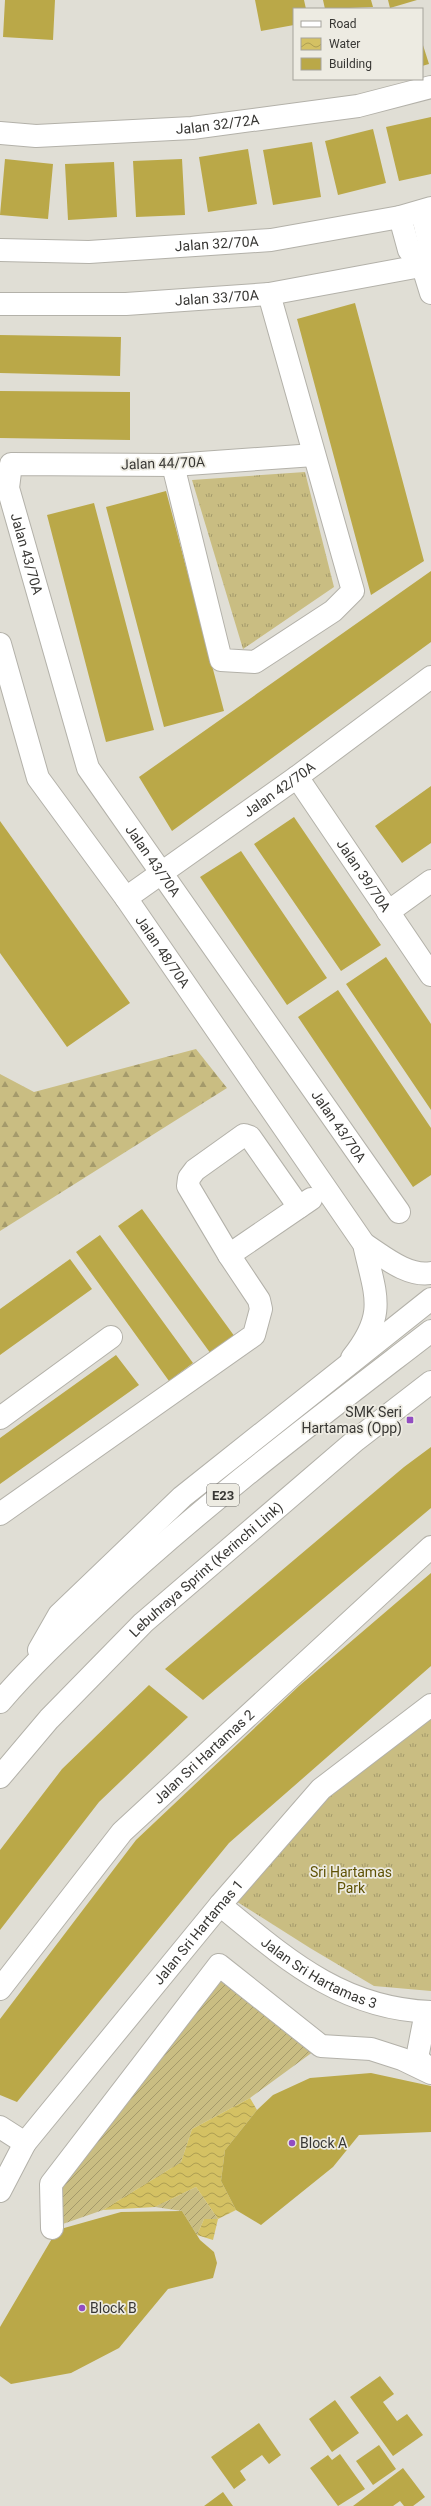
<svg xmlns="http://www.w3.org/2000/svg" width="431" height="2506" viewBox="0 0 431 2506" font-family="Roboto,sans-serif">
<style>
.grass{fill:url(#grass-tufts)}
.forest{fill:url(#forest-firs)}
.garden{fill:url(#garden-furrows)}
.water{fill:url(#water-waves)}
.building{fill:#baa848}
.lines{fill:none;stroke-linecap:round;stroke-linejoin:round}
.minor-casing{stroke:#b3b1a9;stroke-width:24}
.highway-casing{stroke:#b3b1a9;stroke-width:24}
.minor{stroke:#fff;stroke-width:22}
.highway{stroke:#fff;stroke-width:22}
.poi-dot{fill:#924dc2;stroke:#edebe2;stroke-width:1.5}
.labels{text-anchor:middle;stroke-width:3.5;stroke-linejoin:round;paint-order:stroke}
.shield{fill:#edebe2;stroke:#6e6d68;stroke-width:1}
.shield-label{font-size:13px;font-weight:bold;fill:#383734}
.street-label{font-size:14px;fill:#383734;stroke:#edebe2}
.poi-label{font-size:14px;fill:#383734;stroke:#edebe2;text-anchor:start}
.park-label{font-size:14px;fill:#5f5205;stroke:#edebe2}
</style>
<defs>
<pattern id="grass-tufts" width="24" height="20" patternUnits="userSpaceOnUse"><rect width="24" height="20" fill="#c9bd82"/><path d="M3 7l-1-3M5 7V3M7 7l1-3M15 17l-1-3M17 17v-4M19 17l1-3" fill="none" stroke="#a49a6b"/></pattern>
<pattern id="forest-firs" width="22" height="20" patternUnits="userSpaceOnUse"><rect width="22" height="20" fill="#c9bd82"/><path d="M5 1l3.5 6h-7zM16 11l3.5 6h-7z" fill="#a49a6b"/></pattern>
<pattern id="garden-furrows" width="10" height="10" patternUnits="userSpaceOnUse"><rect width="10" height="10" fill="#c9bd82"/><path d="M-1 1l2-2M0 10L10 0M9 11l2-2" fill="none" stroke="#a49a6b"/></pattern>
<pattern id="water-waves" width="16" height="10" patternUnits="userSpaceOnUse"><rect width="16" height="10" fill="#d4c163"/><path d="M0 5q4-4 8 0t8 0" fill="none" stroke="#ad9e52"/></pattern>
</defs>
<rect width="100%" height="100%" fill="#e0ded5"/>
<path class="grass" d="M305,472L334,587L243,649L192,480Z
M431,1711V1991L374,1986L310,1948L231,1898L324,1791Z"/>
<path class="forest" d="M196,1049L227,1088L0,1231V1074L34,1092Z"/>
<path class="garden" d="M223,1973L321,2046L250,2098L192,2129L181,2162L103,2210L57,2226V2191Z
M196,2187L218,2219H204L197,2235L182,2211L155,2207Z"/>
<path class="water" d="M250,2098L257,2110L225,2150L221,2181L236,2210L218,2219L213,2240L197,2235L204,2219H218L196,2187L155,2207L103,2210L181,2162L192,2129Z"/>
<path class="building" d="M5,0H55L53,40L3,37Z
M255,0H304L306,9H294V25L261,31Z
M323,0H371L373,7L325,9Z
M388,0H417L390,8Z
M422,42L429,64L422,66Z
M431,117V174L399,181L386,127Z
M373,129L386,183L338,195L325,141Z
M312,142L321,197L273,205L263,150Z
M248,149L257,204L208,212L199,157Z
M5,159L53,164L48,219L0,215Z
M182,159L185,215L136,217L133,161Z
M114,162L117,217L68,220L65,164Z
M355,303L424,561L371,595L297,319Z
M0,335L121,337L120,376L0,373Z
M0,391L130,392V440L0,438Z
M166,491L224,711L164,727L106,507Z
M94,503L154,730L106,742L47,515Z
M431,571V642L172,831L139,777Z
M431,786V843L402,863L375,826Z
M294,817L381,945L341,971L254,844Z
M0,821L130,1003L67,1047L0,953Z
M241,851L327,978L287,1005L200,877Z
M386,957L431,1024V1110L346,984Z
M338,990L431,1128V1175L413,1187L298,1017Z
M142,1209L235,1337L211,1354L118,1226Z
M100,1235L193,1363L169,1381L76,1252Z
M70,1259L92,1289L0,1355V1309Z
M116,1355L139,1385L0,1484V1438Z
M431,1447V1508L203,1700L165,1669L404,1467Z
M431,1573V1666L229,1843L17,2102L0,2095V2019L136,1840L299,1686Z
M149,1685L188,1717L99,1802L0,1930V1850L62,1769Z
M371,2073L431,2086V2132L359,2135L333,2167L261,2225L236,2210L221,2181L225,2150L257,2110L273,2095L310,2078Z
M182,2211L200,2240L214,2252L217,2263L213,2278L168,2289L119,2348L71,2373L11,2384L0,2376V2327L57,2230L121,2212Z
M380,2376L394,2394L383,2402L397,2421L407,2414L423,2435L393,2456L350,2397Z
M335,2400L359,2433L332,2452L309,2419Z
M259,2423L281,2455L269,2464L262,2455L240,2471L246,2480L234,2489L211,2457Z
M379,2445L396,2469L373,2485L356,2461Z
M340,2454L365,2489L338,2506L310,2468L328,2455L332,2460Z
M403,2468L425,2497L413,2506H404L400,2501L393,2506H353Z
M223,2492L233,2506H204Z"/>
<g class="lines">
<g class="minor-casing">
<g id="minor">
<path id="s1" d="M0,133L36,136L192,128L358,106L431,87"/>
<path d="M422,212L430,247L423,267"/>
<path d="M400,217L409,250L423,267L431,293"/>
<path id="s2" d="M0,250L89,252L271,240L400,217L431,208"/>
<path id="s3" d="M0,304H126L269,294L431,264"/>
<path id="s4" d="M314,455L173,465L11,464L8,488L88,768L399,1212"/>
<path d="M173,465L221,660L255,662L333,611L353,591L269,294"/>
<path id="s5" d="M0,644L38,778L126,898L364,1244C375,1295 388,1313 352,1358"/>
<path id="s6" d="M297,777L431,975"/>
<path id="s7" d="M126,898L297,777L431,677"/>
<path d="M388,912L431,881"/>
<path d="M364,1244C383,1256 407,1277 431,1273"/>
<path d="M229,1255L311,1199"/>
<path d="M0,1418L111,1337"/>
<path d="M0,1514L254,1335L261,1309L259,1300L229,1255L188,1186L189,1178L195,1170L244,1135L250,1137L299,1207"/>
<path id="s8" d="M220,1905C285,1958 341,2009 431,2012"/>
<path id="s9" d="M0,1989L122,1832L431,1547"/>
<path d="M426,2012L417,2058L431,2071"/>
<path d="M0,2127L25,2143"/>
<path id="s10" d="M0,2191L25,2143L220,1905L321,1789L431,1705"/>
<path d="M52,2228L51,2184L219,1965L321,2046L371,2049L402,2059L431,2073"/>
</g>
</g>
<g class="highway-casing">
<g id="highway">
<path d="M39,1650L59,1615L182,1497L431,1299"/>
<path d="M0,1702C30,1667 63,1636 96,1605C201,1506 317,1419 431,1331"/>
<path id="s11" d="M0,1777L49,1719L143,1623L356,1440L431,1382"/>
</g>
</g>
<use href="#minor" class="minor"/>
<use href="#highway" class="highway"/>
</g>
<g class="poi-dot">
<rect x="406" y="1416" width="8" height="8" rx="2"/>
<circle cx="292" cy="2143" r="4"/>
<circle cx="82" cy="2308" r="4"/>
</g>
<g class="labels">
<rect class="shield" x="207" y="1484" width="32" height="22" rx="3"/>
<g class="shield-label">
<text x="223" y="1500">E23</text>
</g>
<g class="street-label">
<text dy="5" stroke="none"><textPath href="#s1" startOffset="218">Jalan 32/72A</textPath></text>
<text dy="5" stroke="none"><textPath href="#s2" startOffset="217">Jalan 32/70A</textPath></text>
<text dy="5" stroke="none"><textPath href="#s3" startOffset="217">Jalan 33/70A</textPath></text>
<text transform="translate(163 463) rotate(-2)" y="5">Jalan 44/70A</text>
<text dy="5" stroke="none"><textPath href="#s4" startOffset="396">Jalan 43/70A</textPath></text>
<text dy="5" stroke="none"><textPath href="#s7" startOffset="188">Jalan 42/70A</textPath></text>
<text dy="5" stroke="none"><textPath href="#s4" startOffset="732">Jalan 43/70A</textPath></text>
<text dy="5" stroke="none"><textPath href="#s6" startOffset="119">Jalan 39/70A</textPath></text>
<text dy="5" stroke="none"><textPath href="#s5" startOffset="353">Jalan 48/70A</textPath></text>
<text dy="5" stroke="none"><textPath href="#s4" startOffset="1056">Jalan 43/70A</textPath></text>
<text dy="5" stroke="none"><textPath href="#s11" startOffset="293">Lebuhraya Sprint (Kerinchi Link)</textPath></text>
<text dy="5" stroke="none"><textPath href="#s9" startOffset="310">Jalan Sri Hartamas 2</textPath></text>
<text dy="5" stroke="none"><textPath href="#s10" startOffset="327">Jalan Sri Hartamas 1</textPath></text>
<text dy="5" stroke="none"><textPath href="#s8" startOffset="121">Jalan Sri Hartamas 3</textPath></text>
</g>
<g class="poi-label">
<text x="402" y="1417" text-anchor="end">SMK Seri<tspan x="402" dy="16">Hartamas (Opp)</tspan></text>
<text x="300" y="2148">Block A</text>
<text x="90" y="2313">Block B</text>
</g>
<g class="park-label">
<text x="351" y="1877">Sri Hartamas<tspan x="351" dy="16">Park</tspan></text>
</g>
</g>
<rect x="293" y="8" width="130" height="72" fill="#edebe2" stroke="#a5a39c"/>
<rect x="301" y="21" width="20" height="6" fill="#ffffff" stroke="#a5a39c"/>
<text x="329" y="28" font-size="12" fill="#383734">Road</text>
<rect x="301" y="38" width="20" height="12" fill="url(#water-waves)" stroke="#a5a39c"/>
<text x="329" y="48" font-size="12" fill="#383734">Water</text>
<rect x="301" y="58" width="20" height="12" fill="#baa848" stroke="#a5a39c"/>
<text x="329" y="68" font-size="12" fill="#383734">Building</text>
</svg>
